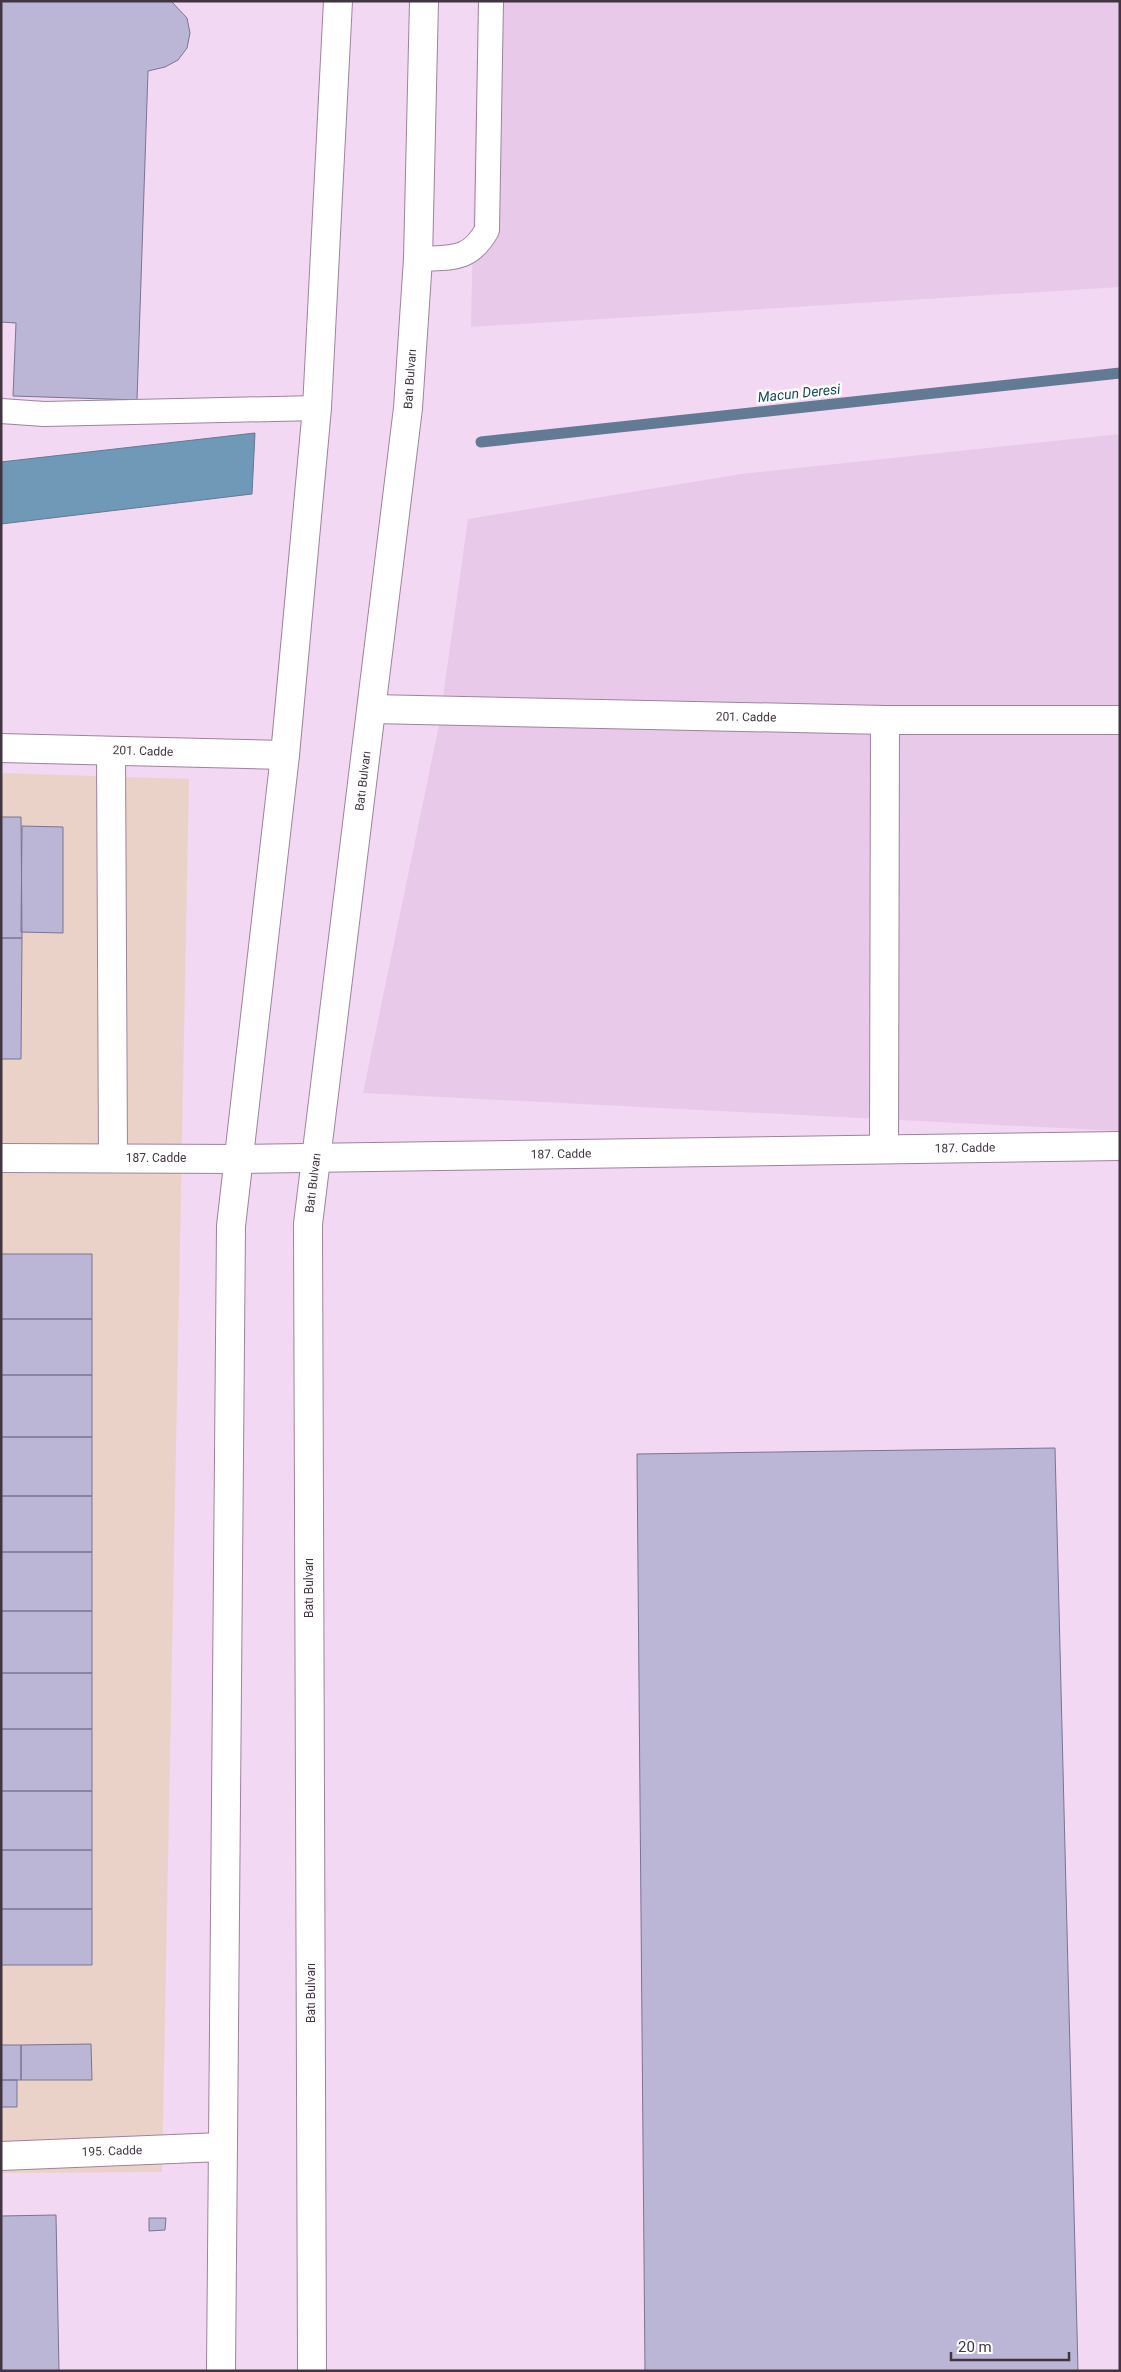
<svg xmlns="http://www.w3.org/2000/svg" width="1121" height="2372" viewBox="0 0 1121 2372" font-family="Roboto,sans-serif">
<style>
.commercial{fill:#ebd2c9}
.built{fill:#e9c9e9}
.water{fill:#7098b7;stroke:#627a93}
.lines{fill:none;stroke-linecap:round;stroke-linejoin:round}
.stream{stroke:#627a93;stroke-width:11}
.building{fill:#bcb6d6;stroke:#7a7492}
.lane-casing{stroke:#9c849c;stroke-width:26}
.street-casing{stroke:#9c849c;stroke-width:30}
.secondary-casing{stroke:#9c849c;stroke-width:30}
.primary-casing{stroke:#9c849c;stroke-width:30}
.lane{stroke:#fff;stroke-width:24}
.street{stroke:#fff;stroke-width:28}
.secondary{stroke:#fff;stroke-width:28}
.primary{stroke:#fff;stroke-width:28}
.labels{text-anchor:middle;stroke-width:5;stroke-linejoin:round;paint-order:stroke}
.street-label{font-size:12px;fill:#403540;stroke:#fff}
.water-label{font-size:14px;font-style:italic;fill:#174767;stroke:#fff}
</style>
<rect width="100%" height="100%" fill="#f3d8f3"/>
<path class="commercial" d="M1,773L189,779L162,2172L1,2173Z"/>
<path class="built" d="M478,1H1120V287L471,327Z
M1120,434V1131L363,1093L439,725L468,519L741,474Z"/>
<path class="water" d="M255,433L252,494L1,524V462Z"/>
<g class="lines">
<path class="stream" d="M481,442L1120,373"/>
</g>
<path class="building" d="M1,1H171L187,18L190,33L187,48L178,60L165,67L148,71L137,400L13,396L16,323L1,322Z
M1,817H21L22,938H1Z
M22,826L63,827V933L21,932Z
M1,938H22L21,1059H1Z
M1,1254H92V1319H1Z
M1,1319H92V1375H1Z
M1,1375H92V1437H1Z
M1,1437H92V1496H1Z
M1055,1448L1078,2371H645L637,1454Z
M1,1496H92V1552H1Z
M1,1552H92V1611H1Z
M1,1611H92V1673H1Z
M1,1673H92V1729H1Z
M1,1729H92V1791H1Z
M1,1791H92V1850H1Z
M1,1850H92V1909H1Z
M1,1909H92V1965H1Z
M91,2044L92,2080H21V2045Z
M1,2045H21V2080H1Z
M1,2080H17V2107H1Z
M56,2215L59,2371H1V2216Z
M149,2218H166L165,2230L149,2231Z"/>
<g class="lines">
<g class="lane-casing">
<path id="lane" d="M418,259C451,257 469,262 487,230L491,1
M1,411L44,414L317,408"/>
</g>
<g class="street-casing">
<path id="street" d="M372,709L885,720H1120
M111,751L113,1158
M884,1149L885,720"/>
</g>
<g class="secondary-casing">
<path id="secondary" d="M1,748L285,755
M1,1158L239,1159L1120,1146
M1,2156L222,2147"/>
</g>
<g class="primary-casing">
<path id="primary" d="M221,2371L231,1226L285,755L317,408L338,1
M312,2371L308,1224L408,408L418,259L424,1"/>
</g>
<use href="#lane" class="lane"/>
<use href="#street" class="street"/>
<use href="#secondary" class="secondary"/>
<use href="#primary" class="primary"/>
</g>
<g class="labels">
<g class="street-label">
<text transform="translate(410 379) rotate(-86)" y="4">Batı Bulvarı</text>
<text transform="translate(746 717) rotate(1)" y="4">201. Cadde</text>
<text transform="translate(143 751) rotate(2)" y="4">201. Cadde</text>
<text transform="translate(363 781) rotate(-83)" y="4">Batı Bulvarı</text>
<text transform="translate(965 1148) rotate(-1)" y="4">187. Cadde</text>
<text transform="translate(561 1154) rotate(-1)" y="4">187. Cadde</text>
<text x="156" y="1162">187. Cadde</text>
<text transform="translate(313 1183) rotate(-83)" y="4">Batı Bulvarı</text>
<text transform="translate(309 1588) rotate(-90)" y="4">Batı Bulvarı</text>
<text transform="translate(311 1993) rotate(-90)" y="4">Batı Bulvarı</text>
<text transform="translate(112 2151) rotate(-2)" y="4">195. Cadde</text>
</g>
<g class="water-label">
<text transform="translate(799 393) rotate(-6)" y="5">Macun Deresi</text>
</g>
</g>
<rect width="1121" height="2372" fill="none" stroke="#403540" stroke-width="5"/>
<path d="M951 2352v8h118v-8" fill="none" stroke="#403540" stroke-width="2.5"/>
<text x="958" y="2352" font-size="15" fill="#403540" stroke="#ffffff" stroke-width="4" paint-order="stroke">20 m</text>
</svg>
